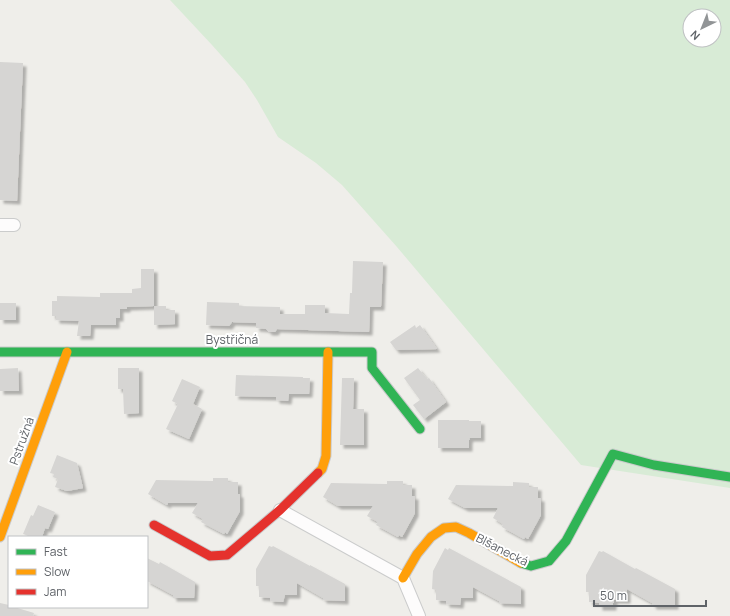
<svg xmlns="http://www.w3.org/2000/svg" width="730" height="616" viewBox="0 0 730 616" font-family="Manrope,sans-serif">
<style>
.green{fill:#d8ebd6;fill-rule:evenodd}
.building{fill:#d6d5d3;filter:url(#shadow)}
.lines{fill:none;stroke-linecap:round;stroke-linejoin:round}
.street-casing{stroke:#cbcccc;stroke-width:14}
.fast-casing{stroke:#cacacb;stroke-width:11}
.slow-casing{stroke:#cacacb;stroke-width:11}
.jam-casing{stroke:#cacacb;stroke-width:11}
.street{stroke:#fdfcfc;stroke-width:12}
.fast{stroke:#30b455;stroke-width:9}
.slow{stroke:#ff9f0a;stroke-width:9}
.jam{stroke:#e5322d;stroke-width:9}
.labels{text-anchor:middle;stroke-width:4;stroke-linejoin:round;paint-order:stroke}
.street-label{font-size:12px;fill:#5f6368;stroke:#fff}
</style>
<defs>
<filter id="shadow"><feDropShadow dx="3.5" dy="3.5" stdDeviation="1" flood-color="#0004"/></filter>
</defs>
<rect width="100%" height="100%" fill="#efeeea"/>
<path class="green" d="M170,0H730V488L581,465L397,247L342,185L316,163L278,137L257,100L245,82L212,45ZM690,16H714V40H690Z"/>
<path class="building" d="M0,62L23,63L17,201L0,200Z
M353,261L383,262L381,307H370L369,332L277,329L275,332H269L266,329L256,328V323L232,322L229,326L206,325L207,302L239,303V306L280,307V314H305V305H325V313L349,314L350,293H352Z
M141,269H154V306L127,307V309H120V318H116V325H91L90,336H77L79,321L56,320V316H52V301H57V296L100,297V293H132V289L141,288Z
M0,303H16V320H0Z
M154,306H166V310H175V324L154,325Z
M415,325L416,328L420,325L437,349L396,350L390,342Z
M18,368L19,391H0V369Z
M118,368H139V413L124,414L123,389H118Z
M418,368L427,379L429,378L446,402L424,419L413,405L420,400L404,378Z
M236,375L303,377V378H310L309,394H289L288,401L276,400V397L235,396Z
M342,378H354L353,409H364V445H340Z
M182,379L200,387L193,404L202,409L189,439L166,429L178,404L172,401Z
M438,420H469V421H481V438H469L470,439L469,440V448H438Z
M57,455L77,463L83,488L67,491L55,487L58,479L53,477L54,474L50,473Z
M213,478H228V482H238V494H240V511L227,534L225,532L224,534L201,522L203,519L192,513L198,503H168L167,505L148,494L156,480L213,481Z
M387,481H403V485H412V496H415V513L402,537L399,535L398,537L376,525L378,522L367,516L373,506H338L323,497L331,483L387,484Z
M513,482L529,483V487H538V498H541V515L528,539L525,537L524,539L502,527L503,524L493,518L498,508H465L448,499L456,485L513,486Z
M38,505L55,512L48,529L45,528L42,537H32L23,534L31,515L33,516Z
M269,546L272,547L273,546L310,566V565L345,584V601L323,600V598L297,583V595H285L283,602L270,601V598L259,597V586H256V569Z
M445,548L448,550L449,548L521,587V604L499,603V601L473,587V598H461L460,605L446,604V601L436,600V590L432,589L433,571Z
M599,551L602,552L603,551L635,569L636,568L675,589V606H653L652,603L627,589V600H614V603H613V607H599V603L589,602V592H586V575Z
M147,558L159,564L160,562L195,582L194,598H173V595L147,581Z
M0,603L9,605V607H14L34,613L33,616H0Z"/>
<g class="lines">
<g class="street-casing">
<path id="street" d="M0,225H14
M280,510L403,578L419,616"/>
</g>
<g class="fast-casing">
<path id="fast" d="M0,352H372V368L420,429
M521,563L531,566L549,561L566,541L613,454L654,465L730,477"/>
</g>
<g class="slow-casing">
<path id="slow" d="M318,473L322,469L326,456L328,352
M0,537L67,352
M403,578L417,554L431,537L444,528L456,527L469,533L521,563"/>
</g>
<g class="jam-casing">
<path id="jam" d="M154,525L210,556L227,555L280,510L318,473"/>
</g>
<use href="#street" class="street"/>
<use href="#fast" class="fast"/>
<use href="#slow" class="slow"/>
<use href="#jam" class="jam"/>
</g>
<g class="labels">
<g class="street-label">
<text x="232" y="344">Bystřičná</text>
<text transform="translate(22 441) rotate(-70)" y="4">Pstružná</text>
<text transform="translate(502 550) rotate(27)" y="4">Blšanecká</text>
</g>
</g>
<rect x="8" y="536" width="140" height="72" fill="#ffffff" stroke="#bfc1c3"/>
<rect x="16" y="549" width="20" height="6" fill="#30b455" stroke="#bfc1c3"/>
<text x="44" y="556" font-size="12" fill="#5f6368">Fast</text>
<rect x="16" y="569" width="20" height="6" fill="#ff9f0a" stroke="#bfc1c3"/>
<text x="44" y="576" font-size="12" fill="#5f6368">Slow</text>
<rect x="16" y="589" width="20" height="6" fill="#e5322d" stroke="#bfc1c3"/>
<text x="44" y="596" font-size="12" fill="#5f6368">Jam</text>
<g transform="translate(702 28) rotate(223)"><circle r="19" fill="#ffffff" stroke="#bfc1c3"/>
<path d="M0-3L7 15L0 10L-7 15Z" fill="#919496"/>
<text y="-6" font-size="11" font-weight="bold" text-anchor="middle" fill="#5f6368">N</text>
</g>
<path d="M594 600v6h112v-6" fill="none" stroke="#5f6368" stroke-width="2"/>
<text x="600" y="600" font-size="12" fill="#5f6368" stroke="#ffffff" stroke-width="3" paint-order="stroke">50 m</text>
</svg>
